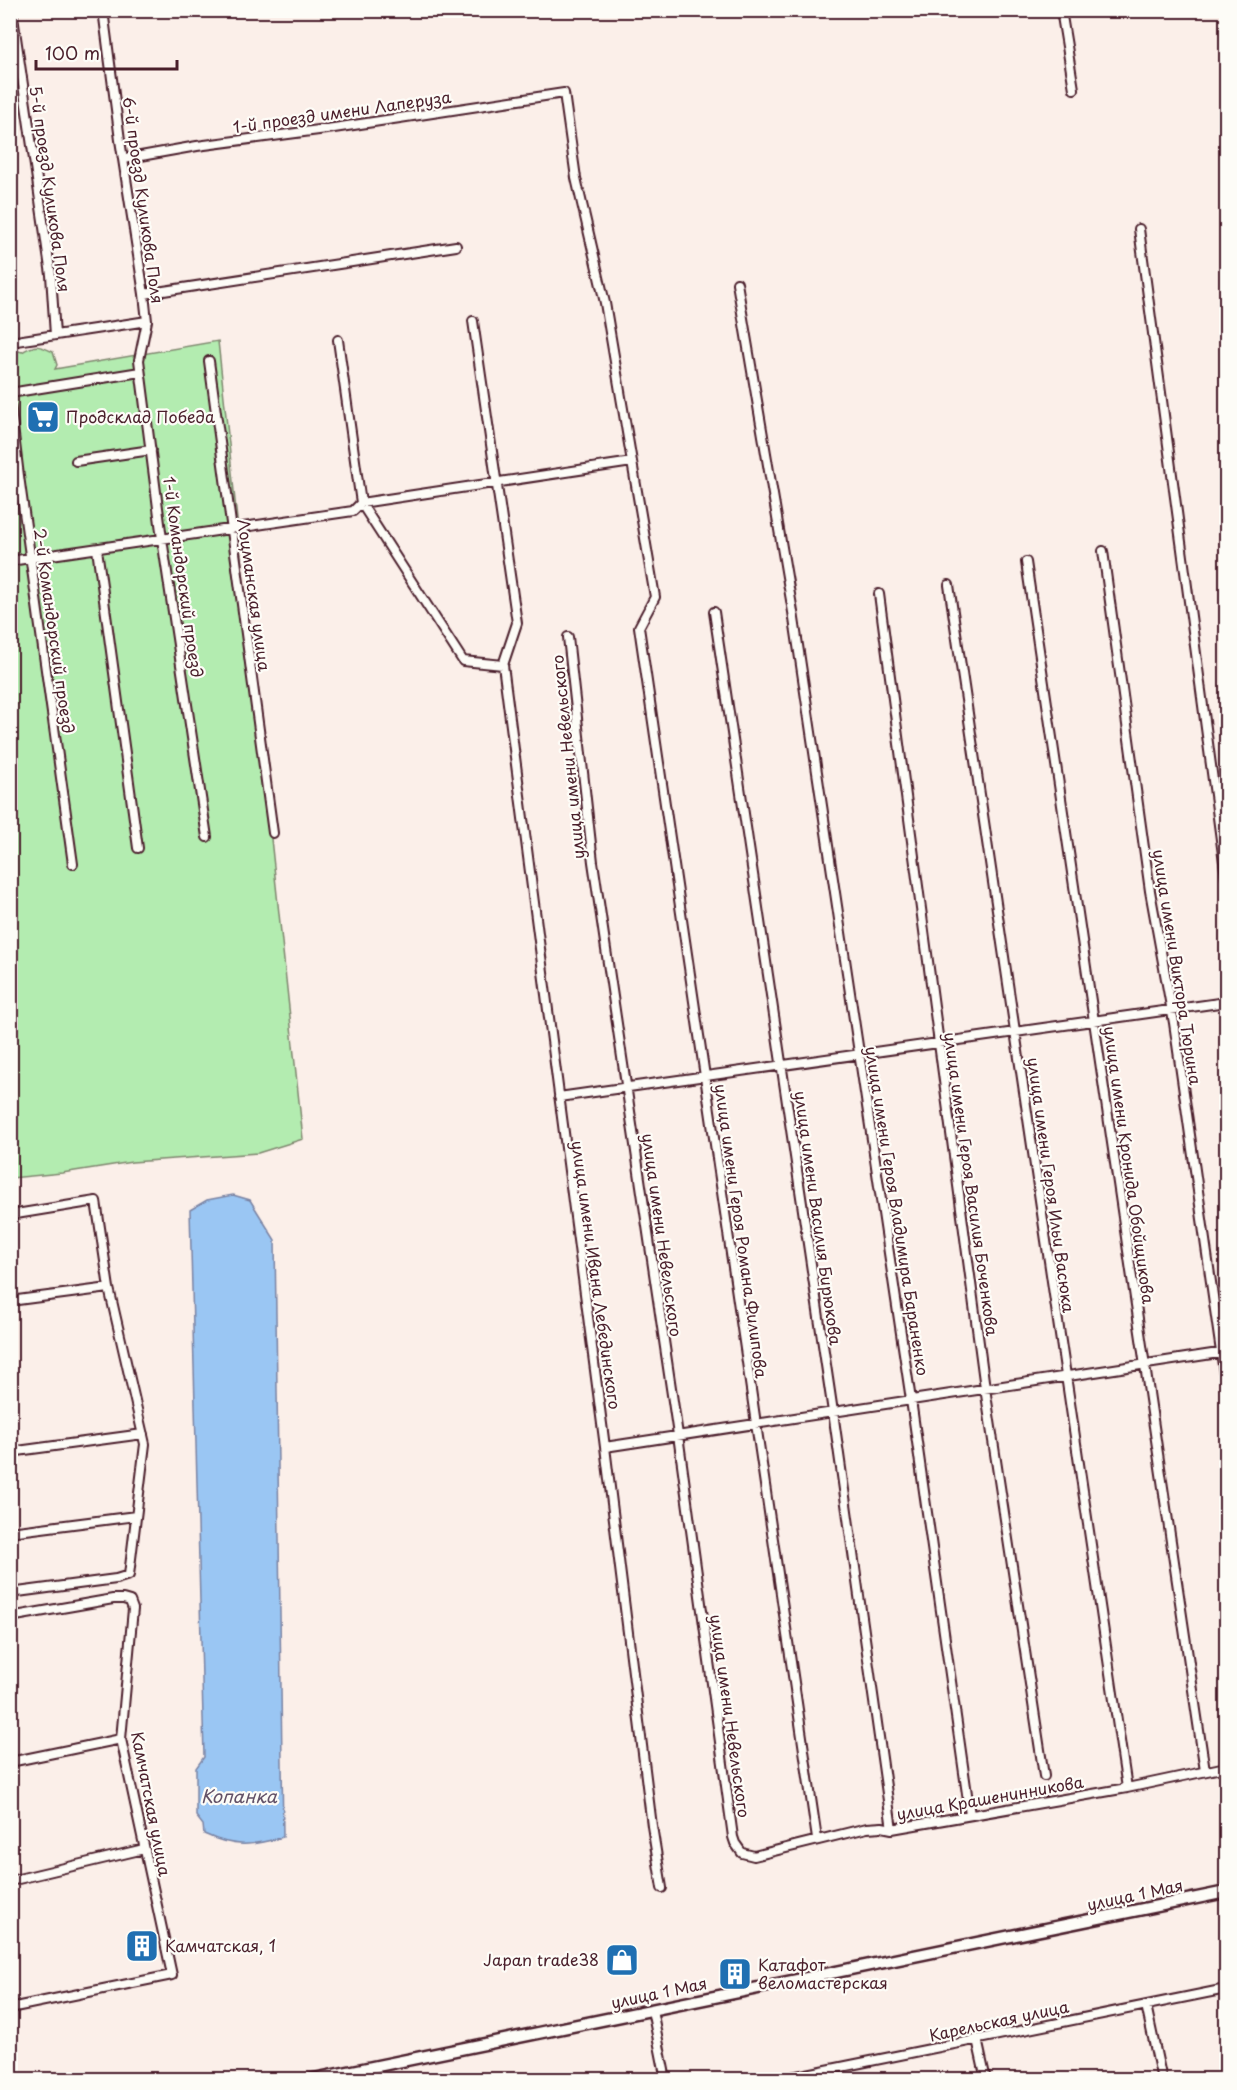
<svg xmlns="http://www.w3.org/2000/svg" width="1237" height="2090" viewBox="0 0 1237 2090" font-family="'Playpen Sans',sans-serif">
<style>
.green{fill:#b3ecb0;stroke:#7e866e;stroke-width:1.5}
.water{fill:#9ac6f3;stroke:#7a83a3;stroke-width:1.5}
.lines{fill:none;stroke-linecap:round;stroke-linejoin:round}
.street-casing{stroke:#4a1f2b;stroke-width:12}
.secondary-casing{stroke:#4a1f2b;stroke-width:15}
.street{stroke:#fdfcf7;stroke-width:8}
.secondary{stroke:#fdfcf7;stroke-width:10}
.labels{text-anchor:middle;stroke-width:4.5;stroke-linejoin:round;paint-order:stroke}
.street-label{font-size:16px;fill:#4a1f2b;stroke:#fdfcf7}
.poi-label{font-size:16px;fill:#4a1f2b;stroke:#fdfcf7;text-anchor:start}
.water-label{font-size:18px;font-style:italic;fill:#625167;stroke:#fdfcf7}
</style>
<rect width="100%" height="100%" fill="#fbefe9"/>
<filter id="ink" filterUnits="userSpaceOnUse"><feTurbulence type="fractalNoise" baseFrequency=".0167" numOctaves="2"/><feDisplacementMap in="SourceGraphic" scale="12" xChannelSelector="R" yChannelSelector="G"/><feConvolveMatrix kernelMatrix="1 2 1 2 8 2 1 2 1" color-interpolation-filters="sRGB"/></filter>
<g filter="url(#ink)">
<path class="green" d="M218,341L303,1139L258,1153L132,1162L62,1173L11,1178V349L22,352C36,344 39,345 53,352L57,365L55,369Z"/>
<path class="water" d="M233,1195L250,1200L275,1240L283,1837C252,1846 234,1848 204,1834L203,1825L196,1816V1768L204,1757L190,1210L207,1200Z"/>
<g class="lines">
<g class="street-casing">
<path id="street" d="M12,10L51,275L55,335
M103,10L120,140L144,294L147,321L139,360L162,539L207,837
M1061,10L1074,89
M104,12L113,10
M124,159L197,146L334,128L564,93L576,178L605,303L655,597L639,627L817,1839
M1139,229L1226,877
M737,283L793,612L911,1400L970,1815
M144,294L456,246
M473,321L517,623L503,665L605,1447L652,1826L662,1888
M338,340L361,503L463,661L503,665
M10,342L147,321
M209,361L273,833
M10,393L140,372
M10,402L19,476L73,864
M76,461L151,450
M97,549L138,848
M1103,551L1150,891L1174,1023L1226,1387
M10,561L353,511L361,503L632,462
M1026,562L1205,1771
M949,585L1127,1788
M879,594L985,1388L1044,1776
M714,612L833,1412L892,1829
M568,637L593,862L678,1435L733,1837L735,1843L742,1853L754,1856L867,1828L882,1827L892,1829L1127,1788L1226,1767
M559,1097L1226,1002
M10,1215L96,1201L109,1288L145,1444L129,1575L116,1579L10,1593
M10,1301L109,1288
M605,1447L1225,1352
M10,1452L143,1434
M10,1532L136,1516
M10,1617L113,1599H123L130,1601L133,1609L121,1739L172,1975L10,2008
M10,1762L121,1739
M10,1881L144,1849
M1146,2005L1162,2080
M652,2010L666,2080
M977,2039L986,2080
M777,2080L1226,1989"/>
</g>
<g class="secondary-casing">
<path id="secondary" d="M309,2080L1226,1892"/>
</g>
<use href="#street" class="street"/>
<use href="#secondary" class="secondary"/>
</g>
</g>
<defs>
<g id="supermarket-square" transform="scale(1.725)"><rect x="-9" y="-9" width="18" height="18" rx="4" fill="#1f6fb2" stroke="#fdfcf7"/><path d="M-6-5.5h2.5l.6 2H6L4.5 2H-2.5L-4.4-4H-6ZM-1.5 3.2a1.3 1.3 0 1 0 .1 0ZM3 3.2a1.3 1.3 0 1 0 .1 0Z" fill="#fff"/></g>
<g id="building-square" transform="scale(1.725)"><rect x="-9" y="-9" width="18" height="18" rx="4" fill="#1f6fb2" stroke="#fdfcf7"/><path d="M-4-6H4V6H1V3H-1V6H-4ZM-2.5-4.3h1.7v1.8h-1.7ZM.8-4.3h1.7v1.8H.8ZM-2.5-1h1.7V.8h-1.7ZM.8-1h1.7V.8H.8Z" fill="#fff"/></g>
<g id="shop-square" transform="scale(1.725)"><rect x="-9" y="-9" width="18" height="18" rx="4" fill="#1f6fb2" stroke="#fdfcf7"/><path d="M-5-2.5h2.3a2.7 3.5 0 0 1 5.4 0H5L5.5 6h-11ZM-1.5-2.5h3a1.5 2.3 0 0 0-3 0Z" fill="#fff"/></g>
</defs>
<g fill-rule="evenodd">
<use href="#supermarket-square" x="43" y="417"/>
<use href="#building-square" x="142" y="1946"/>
<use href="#shop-square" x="622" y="1960"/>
<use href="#building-square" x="735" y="1974"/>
</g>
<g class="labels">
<g class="street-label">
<text transform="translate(342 112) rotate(-8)" y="6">1-й проезд имени Лаперуза</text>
<text transform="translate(50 189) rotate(82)" y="6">5-й проезд Куликова Поля</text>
<text transform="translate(143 200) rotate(82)" y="6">6-й проезд Куликова Поля</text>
<text transform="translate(183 577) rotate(82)" y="6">1-й Командорский проезд</text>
<text transform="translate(254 595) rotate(82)" y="6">Лоцманская улица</text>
<text transform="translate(54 631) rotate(82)" y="6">2-й Командорский проезд</text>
<text transform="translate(568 757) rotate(-96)" y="6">улица имени Невельского</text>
<text transform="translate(1177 967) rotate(81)" y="6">улица имени Виктора Тюрина</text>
<text transform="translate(1129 1165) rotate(82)" y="6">улица имени Кронида Обойщикова</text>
<text transform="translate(971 1184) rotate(82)" y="6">улица имени Героя Василия Боченкова</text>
<text transform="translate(1051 1185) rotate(82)" y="6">улица имени Героя Ильи Васюка</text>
<text transform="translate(897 1211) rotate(81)" y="6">улица имени Героя Владимира Бараненко</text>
<text transform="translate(818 1218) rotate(82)" y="6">улица имени Василия Бирюкова</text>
<text transform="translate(741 1231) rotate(82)" y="6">улица имени Героя Романа Филипова</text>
<text transform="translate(662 1235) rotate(82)" y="6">улица имени Невельского</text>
<text transform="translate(596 1275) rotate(82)" y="6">улица имени Ивана Лебединского</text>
<text transform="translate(730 1716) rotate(82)" y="6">улица имени Невельского</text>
<text transform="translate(990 1798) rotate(-10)" y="6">улица Крашенинникова</text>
<text transform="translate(151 1804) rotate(79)" y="6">Камчатская улица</text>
<text transform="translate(1135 1895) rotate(-12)" y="6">улица 1 Мая</text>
<text transform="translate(659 1993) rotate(-12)" y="6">улица 1 Мая</text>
<text transform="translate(999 2021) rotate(-12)" y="6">Карельская улица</text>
</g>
<g class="poi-label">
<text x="66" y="423">Продсклад Победа</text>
<text x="165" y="1952">Камчатская, 1</text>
<text x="599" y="1966" text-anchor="end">Japan trade38</text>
<text x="758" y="1971">Катафот<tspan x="758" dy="18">веломастерская</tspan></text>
</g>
<g class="water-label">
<text x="239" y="1803">Копанка</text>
</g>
</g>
<rect width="1237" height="2090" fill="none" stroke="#fdfcf7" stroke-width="36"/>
<rect x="18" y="18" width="1201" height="2054" fill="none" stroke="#4a1f2b" stroke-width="2" filter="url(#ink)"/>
<path d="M36 60v9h141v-9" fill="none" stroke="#4a1f2b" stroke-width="3"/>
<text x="45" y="60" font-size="18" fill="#4a1f2b" stroke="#fdfcf7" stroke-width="4.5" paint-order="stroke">100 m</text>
</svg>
